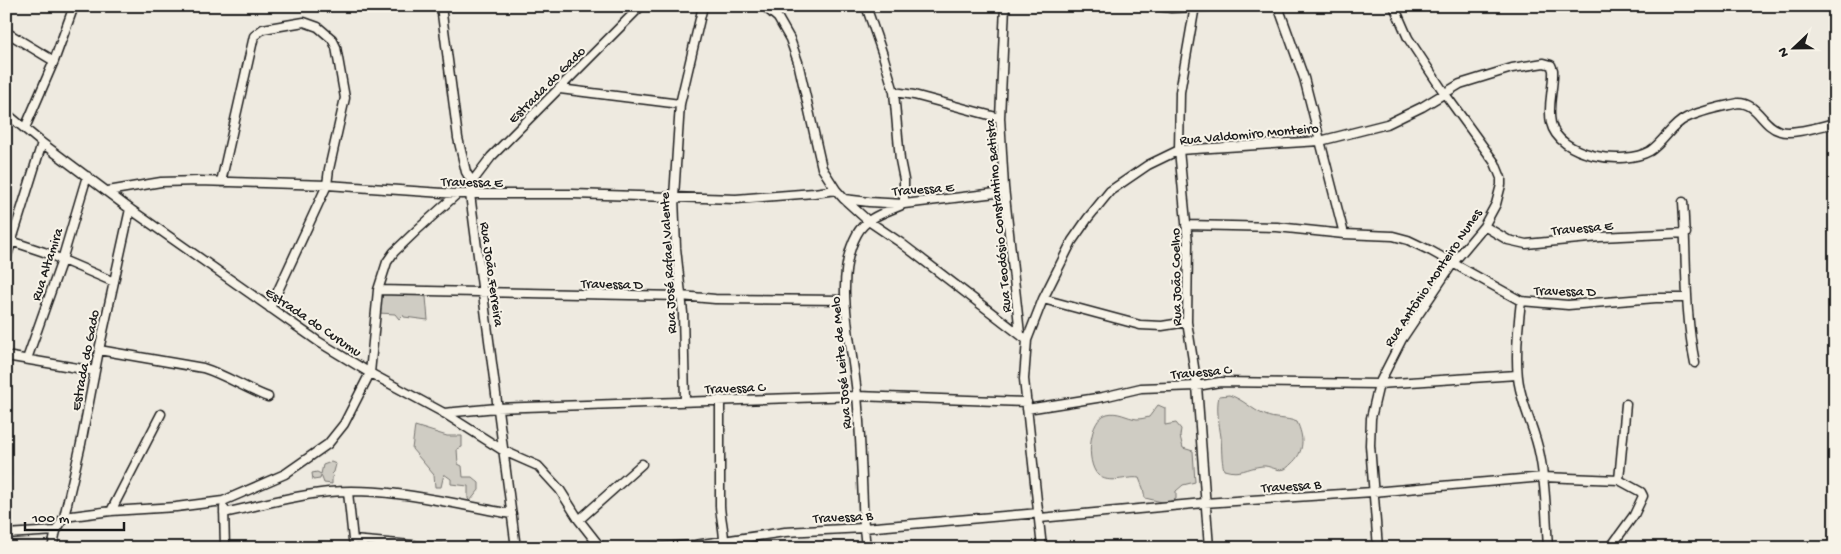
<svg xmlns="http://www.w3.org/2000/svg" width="1841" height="554" viewBox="0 0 1841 554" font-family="'Gochi Hand',sans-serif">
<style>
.built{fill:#dedbd1}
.green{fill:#cfccc3;stroke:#767470}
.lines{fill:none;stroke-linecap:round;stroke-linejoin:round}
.minor-casing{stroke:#1c1c1c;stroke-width:11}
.minor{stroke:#f7f3e8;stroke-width:8}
.labels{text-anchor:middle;stroke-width:4;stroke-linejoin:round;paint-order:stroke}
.street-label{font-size:14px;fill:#1c1c1c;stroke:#f7f3e8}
</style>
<rect width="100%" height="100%" fill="#eeeae0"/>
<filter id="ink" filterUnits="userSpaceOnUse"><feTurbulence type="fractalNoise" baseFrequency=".02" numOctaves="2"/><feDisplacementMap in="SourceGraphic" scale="10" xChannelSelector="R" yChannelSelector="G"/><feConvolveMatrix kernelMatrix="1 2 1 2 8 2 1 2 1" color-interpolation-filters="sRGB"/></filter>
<g filter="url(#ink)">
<path class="built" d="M6,394L13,400V476L6,477Z"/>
<path class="green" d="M414,292L421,293L422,296L426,297L428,320L404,317L403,315L399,319L395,314L379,313L380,293H397L401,295L403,294L413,295Z
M1229,395C1243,399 1252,410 1265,415C1275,420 1286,417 1297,422C1304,437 1305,452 1291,464C1289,466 1287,468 1285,469C1277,472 1270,465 1262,466C1246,468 1241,475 1224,470C1221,458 1222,448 1221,437C1219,423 1216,409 1219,396Z
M1158,405L1165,408V425L1176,423L1181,429L1180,436L1183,448L1193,451L1195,482L1183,485L1176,491V499L1166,503L1145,498L1143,488L1139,478C1126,476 1109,485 1098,475C1085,462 1089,419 1107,414C1118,411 1127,418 1137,419C1141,419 1145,418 1149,417Z
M415,426L447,436H462V447L457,449L458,464L462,466L463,477H472L479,483V490L470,501L468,499V486L451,484V479L444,474L441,487H435L434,475L412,449Z
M331,462L336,464L334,472L332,474L334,476L332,477V484L324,483L321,475L320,479L313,480L312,473L317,472L321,474L323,465Z"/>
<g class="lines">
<g class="minor-casing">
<path id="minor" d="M441,6L458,138L466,172L472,182
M764,6L778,18L790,39L798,62L822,168L836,190L844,199L867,220L901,243L1027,340
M866,6L883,55L894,92L900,160L904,180V204
M1005,6L1000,118L1004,187L1020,334
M1157,6L1171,8L1224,6
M1195,6L1180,92L1179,150L1188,243L1187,322L1197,386L1209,548
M1278,6L1304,78L1344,234
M6,32L54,61
M560,89L680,104
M894,92L914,95L1000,118
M6,113L42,143L130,209L319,342L370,373L444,413L504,451L538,466L560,490L579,520L601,548
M25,128L54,61L74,6
M221,182L254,36L263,29L304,22L318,27L332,39L336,47L345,98L329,169L327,185L270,308
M108,191L161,182L199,181L327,185L457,194H572L736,199L814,193L836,190
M844,199L869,202L904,204L1004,192
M1683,202C1687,256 1684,310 1695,363
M1186,225L1277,227L1344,234L1393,236L1408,240L1431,251L1521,301L1568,305L1656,298H1686
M1484,226L1508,240L1526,244L1600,237L1686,233
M8,240L44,252L114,282
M6,259L42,143
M378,290L681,296L715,299L845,300
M1043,299L1140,325L1162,326L1187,322
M1521,301C1518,326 1514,365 1520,389C1525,412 1536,433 1540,456C1546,486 1546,517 1548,548
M99,350L203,368C226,375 246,389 268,397
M6,356L95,371
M27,359L62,260L87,176
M720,400V506C721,522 725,532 724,548
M685,401L683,313L676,248L674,197L680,104L703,6
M1027,409L1103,397L1141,388L1197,386L1220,382L1379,384L1517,375
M444,413L497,408L857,396L1027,402
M1619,480L1626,404
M348,492L353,540L446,548
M224,508L225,548
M111,511L161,414
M224,513C258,506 294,495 329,492C390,487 452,504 512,514
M64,517L111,511L176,507L223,501L285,474L328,444L344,424L370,373L378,290L387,262L394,252L417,230L457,194
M1040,518L1204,503L1373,492L1543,477L1619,480
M579,520L642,464
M6,534L56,531
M52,548L56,531L64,517L81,444L99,350L130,209
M516,548L470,194L472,182L491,157L641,6
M649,548L695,545L785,532L864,528L1039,513
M866,548L864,528C862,484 861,439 857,395C853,346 832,279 857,234C866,217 887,212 904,204
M1042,548L1024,379L1027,340L1043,299L1072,241L1088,218L1110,191L1148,165L1179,150L1320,141L1387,124L1422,107L1460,84L1512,68L1544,63L1551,65L1553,70C1554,88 1547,105 1551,123C1559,157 1623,166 1650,151C1664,142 1671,125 1686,118C1702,110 1721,107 1738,103C1758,103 1762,126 1780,131C1793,135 1821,126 1835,123
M1378,548L1370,445L1371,418L1379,384L1402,339L1453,263L1484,226L1496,204L1501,185V178L1495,163L1445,94L1408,38L1394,6
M1610,548L1634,515L1643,496L1641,492L1619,480"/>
</g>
<use href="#minor" class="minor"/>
</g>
</g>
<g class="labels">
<g class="street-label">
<text transform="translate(546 84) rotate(-45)" y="5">Estrada do Gado</text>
<text transform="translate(1249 133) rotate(-5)" y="5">Rua Valdomiro Monteiro</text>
<text transform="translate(472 181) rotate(1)" y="5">Travessa E</text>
<text transform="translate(923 188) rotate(-4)" y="5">Travessa E</text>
<text transform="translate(997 216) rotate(-95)" y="5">Rua Teodósio Constantino Batista</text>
<text transform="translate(1582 227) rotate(-5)" y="5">Travessa E</text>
<text transform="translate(667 263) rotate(-93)" y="5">Rua José Rafael Valente</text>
<text transform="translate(46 264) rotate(-72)" y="5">Rua Altamira</text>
<text transform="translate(493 274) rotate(82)" y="5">Rua João Ferreira</text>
<text transform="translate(1175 277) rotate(-91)" y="5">Rua João Coelho</text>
<text transform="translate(1432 277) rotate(-56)" y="5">Rua Antônio Monteiro Nunes</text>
<text transform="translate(612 283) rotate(1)" y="5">Travessa D</text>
<text transform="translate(1565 290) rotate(1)" y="5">Travessa D</text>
<text transform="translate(314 321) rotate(34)" y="5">Estrada do Curumu</text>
<text transform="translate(84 360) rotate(-79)" y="5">Estrada do Gado</text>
<text transform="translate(840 363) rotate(-95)" y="5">Rua José Leite de Melo</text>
<text transform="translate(1201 371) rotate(-5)" y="5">Travessa C</text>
<text transform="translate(735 387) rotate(-2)" y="5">Travessa C</text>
<text transform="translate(1291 485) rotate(-4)" y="5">Travessa B</text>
<text transform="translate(843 516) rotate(-3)" y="5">Travessa B</text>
</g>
</g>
<rect width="1841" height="554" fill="none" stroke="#f7f3e8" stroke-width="25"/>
<rect x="12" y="12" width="1816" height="529" fill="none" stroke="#1c1c1c" stroke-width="2" filter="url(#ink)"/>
<g transform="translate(1794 48) rotate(248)" stroke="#f7f3e8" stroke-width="4" paint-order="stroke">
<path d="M0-4L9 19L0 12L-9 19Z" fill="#1c1c1c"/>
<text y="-8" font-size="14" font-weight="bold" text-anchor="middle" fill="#1c1c1c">N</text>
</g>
<path d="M25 522v8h99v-8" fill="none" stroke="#1c1c1c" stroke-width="2.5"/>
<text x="32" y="522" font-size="15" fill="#1c1c1c" stroke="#f7f3e8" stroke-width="4" paint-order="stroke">100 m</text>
</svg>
